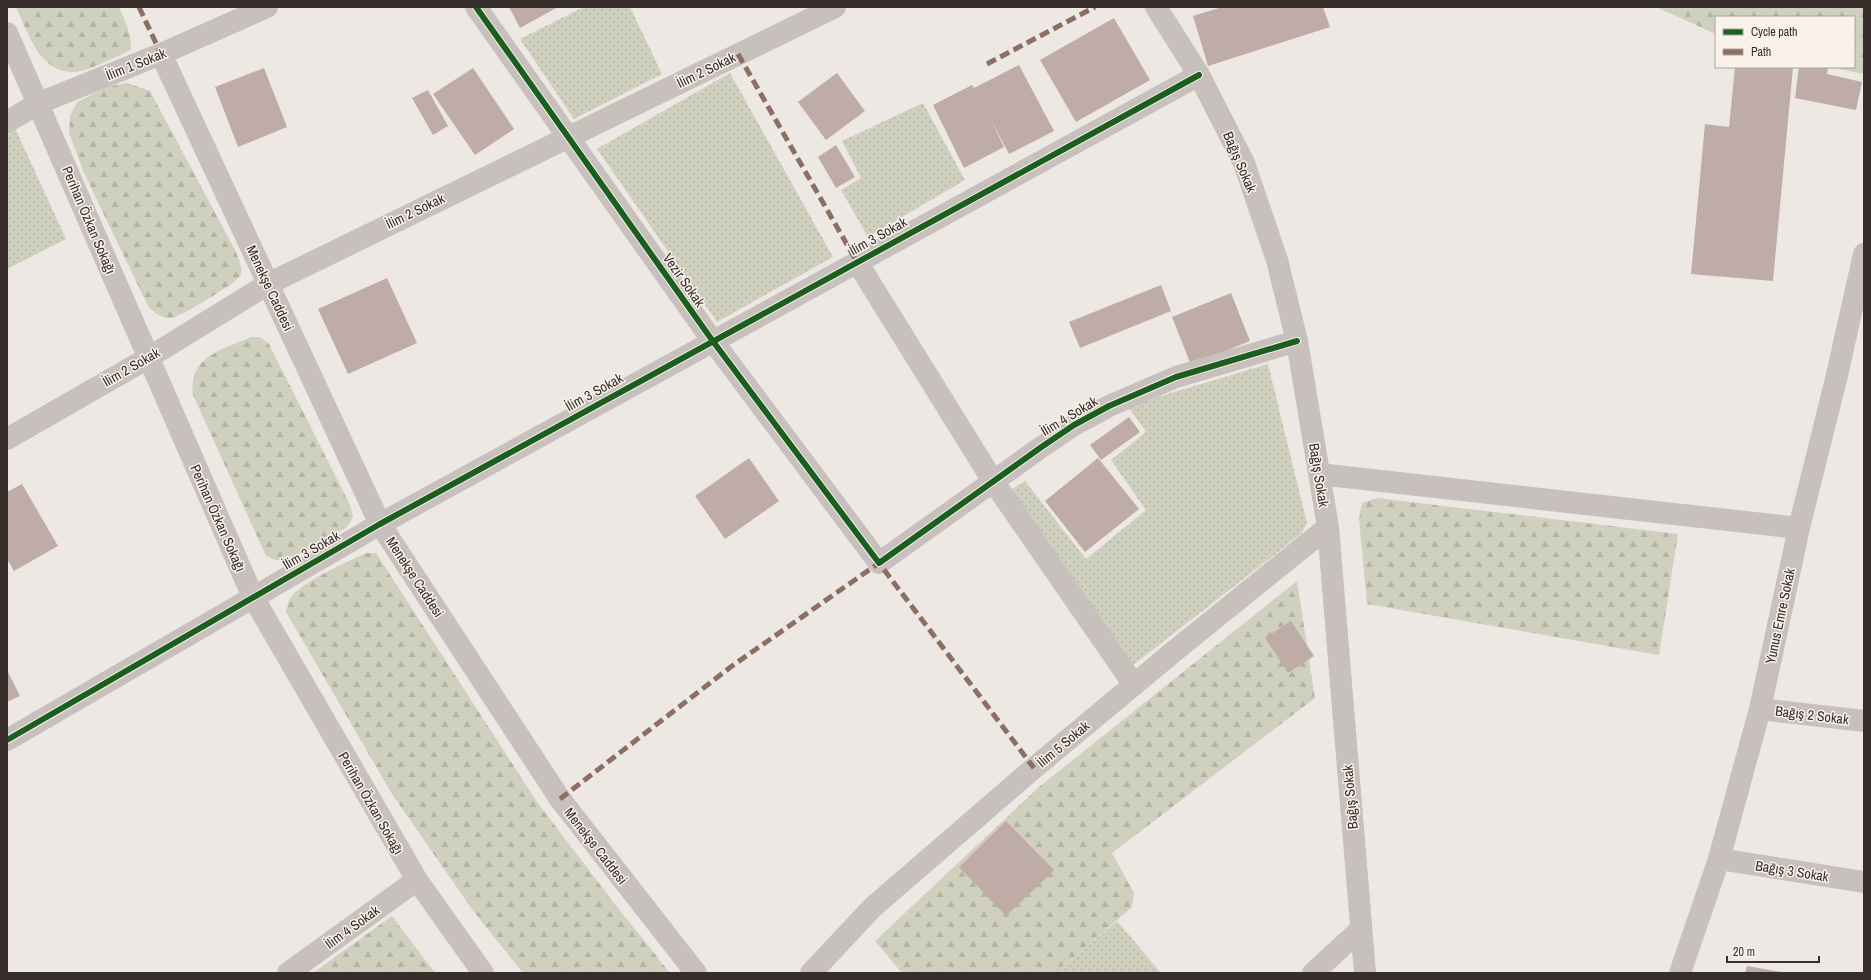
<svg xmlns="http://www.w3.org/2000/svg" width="1871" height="980" viewBox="0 0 1871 980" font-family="'Archivo Narrow',sans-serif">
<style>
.grass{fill:url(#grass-dots)}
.forest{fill:url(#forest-firs)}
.building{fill:#bfaca6}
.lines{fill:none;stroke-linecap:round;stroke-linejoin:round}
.minor{stroke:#c7c0bc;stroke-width:22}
.quiet{stroke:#8d6e63;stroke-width:5;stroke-dasharray:10 5;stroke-linecap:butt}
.cycleway-casing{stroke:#f9f2eb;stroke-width:8}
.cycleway{stroke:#1b5e20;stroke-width:6}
.labels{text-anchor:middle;stroke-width:3;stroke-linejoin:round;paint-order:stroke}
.street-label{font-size:14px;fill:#372d2a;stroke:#f9f2eb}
</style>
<defs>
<pattern id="grass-dots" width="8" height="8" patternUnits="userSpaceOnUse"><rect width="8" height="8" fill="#cfd1be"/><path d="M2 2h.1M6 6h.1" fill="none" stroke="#b2b4a3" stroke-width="1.8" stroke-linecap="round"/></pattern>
<pattern id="forest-firs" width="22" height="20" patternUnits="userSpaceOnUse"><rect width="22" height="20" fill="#cfd1be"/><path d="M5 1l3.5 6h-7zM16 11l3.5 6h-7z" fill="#b2b4a3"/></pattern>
</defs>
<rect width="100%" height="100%" fill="#ede8e3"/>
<path class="grass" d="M584,7H630L662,74L574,119L520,39Z
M730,73L833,257L717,322L597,149Z
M923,103L965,180L868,237L841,190L861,178L842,141Z
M15,128L66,239L7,269V133Z
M1268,364L1307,523L1301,534L1132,666L1007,492L1025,481L1086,559L1146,510L1111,460L1146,432L1129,408L1164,395Z
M1117,921L1161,973H1051L1070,961Z"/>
<path class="forest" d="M16,7H119C125,22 132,34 131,50C117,56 103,64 88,69C44,84 30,38 16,7Z
M1656,7H1864V74L1834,68L1854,67V17H1716V34Z
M127,83L150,91L235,250C238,257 244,268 240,276C237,283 179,317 172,318C161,319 155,313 148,306L84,173L69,133L70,116L77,102L107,87Z
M251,337H260L269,344L350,505L353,517L347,527L310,549L290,559L275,560L266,556L193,395C188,356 222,350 251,337Z
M1377,498L1678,534L1659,655L1367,604L1359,519L1362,503Z
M366,553H376L537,802L614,903L670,973H523L474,912L392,794L286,612C287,608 288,603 289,600C297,584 349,561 366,553Z
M1297,581L1315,698L1112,853L1134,893L1132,907L1070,961L1051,973H902L875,941L1039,787Z
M392,916L435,973H313Z"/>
<path class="building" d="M509,7H558L520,28Z
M1222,7H1323L1330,27L1208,66L1193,16Z
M1114,18L1150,80L1076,122L1040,60Z
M1019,65L1054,131L1009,154L990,118L1004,147L964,168L933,105L972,85L974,88Z
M1735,67H1793L1773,281L1691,274L1705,124L1729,127Z
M1799,67H1828L1827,74L1862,82L1856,110L1795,98Z
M264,68L287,127L238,147L215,87Z
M473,68L514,129L475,155L433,94Z
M837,73L865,111L826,140L798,102Z
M428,90L448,126L433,135L412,98Z
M836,145L855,177L836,188L818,157Z
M387,278L417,343L348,374L318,309Z
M1161,285L1171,311L1080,348L1069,322Z
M1231,293L1250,341L1191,365L1172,317Z
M1129,417L1140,432L1101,460L1090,445Z
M749,458L779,501L725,539L695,496Z
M1098,458L1139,509L1085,552L1045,501Z
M22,484L58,546L14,571L7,559V492Z
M1291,621L1314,656L1288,673L1265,638Z
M7,670L20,696L7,702Z
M1006,821L1054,870L1006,916L959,867Z
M1747,966L1782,972V973H1745Z"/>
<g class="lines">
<path class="minor" d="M476,7L712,340L879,563L1040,448L1074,425L1109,406L1176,377L1297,341
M1156,7L1199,75L1244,163L1277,260L1297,341L1328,527L1365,973
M7,33L253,597L417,880L483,973
M161,54L380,524L560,799L696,973
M7,122L39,103L161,54L267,7
M857,262L993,481L1134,685
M7,439L148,358L268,284L835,7
M1319,474L1799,528
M1760,709L1864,721
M7,740L380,524L1199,75
M1719,859L1864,882
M288,973L417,880
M811,973L873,907L1034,768L1172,653L1328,527
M1313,973L1361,929
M1680,973L1719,859L1760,709L1799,528L1837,375L1864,254"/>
<path class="quiet" d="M139,7L161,54
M738,54L857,262
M987,64L1095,7
M560,799L732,666L879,563L1034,768"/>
<g class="cycleway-casing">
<path id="cycleway" d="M476,7L712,340L879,563L1040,448L1074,425L1109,406L1176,377L1297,341
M7,740L380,524L1199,75"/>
</g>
<use href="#cycleway" class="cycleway"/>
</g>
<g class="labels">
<g class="street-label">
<text transform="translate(136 64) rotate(-22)" y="5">İlim 1 Sokak</text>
<text transform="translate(706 70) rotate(-26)" y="5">İlim 2 Sokak</text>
<text transform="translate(1240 162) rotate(67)" y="5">Bağış Sokak</text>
<text transform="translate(415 211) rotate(-26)" y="5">İlim 2 Sokak</text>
<text transform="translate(89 220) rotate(67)" y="5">Perihan Özkan Sokağı</text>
<text transform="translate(878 236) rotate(-29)" y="5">İlim 3 Sokak</text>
<text transform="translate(684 280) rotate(55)" y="5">Vezir Sokak</text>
<text transform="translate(270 288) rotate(65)" y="5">Menekşe Caddesi</text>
<text transform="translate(131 367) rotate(-30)" y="5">İlim 2 Sokak</text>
<text transform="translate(594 392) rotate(-29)" y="5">İlim 3 Sokak</text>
<text transform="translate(1069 416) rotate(-31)" y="5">İlim 4 Sokak</text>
<text transform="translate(1319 475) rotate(81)" y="5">Bağış Sokak</text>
<text transform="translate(218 518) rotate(66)" y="5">Perihan Özkan Sokağı</text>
<text transform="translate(311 550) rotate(-30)" y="5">İlim 3 Sokak</text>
<text transform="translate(415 577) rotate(57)" y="5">Menekşe Caddesi</text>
<text transform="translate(1780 616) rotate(-78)" y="5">Yunus Emre Sokak</text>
<text transform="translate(1812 715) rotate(7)" y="5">Bağış 2 Sokak</text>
<text transform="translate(1063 744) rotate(-40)" y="5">İlim 5 Sokak</text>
<text transform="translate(1350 797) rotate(-95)" y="5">Bağış Sokak</text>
<text transform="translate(371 803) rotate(60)" y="5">Perihan Özkan Sokağı</text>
<text transform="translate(596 846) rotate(52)" y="5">Menekşe Caddesi</text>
<text transform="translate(1792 871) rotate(9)" y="5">Bağış 3 Sokak</text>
<text transform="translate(352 927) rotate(-36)" y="5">İlim 4 Sokak</text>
</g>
</g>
<rect width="1871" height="980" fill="none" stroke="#372d2a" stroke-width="16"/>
<rect x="1715" y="16" width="140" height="52" fill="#f9f2eb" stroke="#aba39e"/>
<rect x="1723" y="29" width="20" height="6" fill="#1b5e20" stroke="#aba39e"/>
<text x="1751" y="36" font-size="12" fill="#372d2a">Cycle path</text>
<rect x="1723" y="49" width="20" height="6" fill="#8d6e63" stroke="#aba39e"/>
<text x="1751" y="56" font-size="12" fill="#372d2a">Path</text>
<path d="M1727 956v6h92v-6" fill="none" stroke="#372d2a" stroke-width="2"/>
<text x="1733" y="956" font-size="12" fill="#372d2a" stroke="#f9f2eb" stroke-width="3" paint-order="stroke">20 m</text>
</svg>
